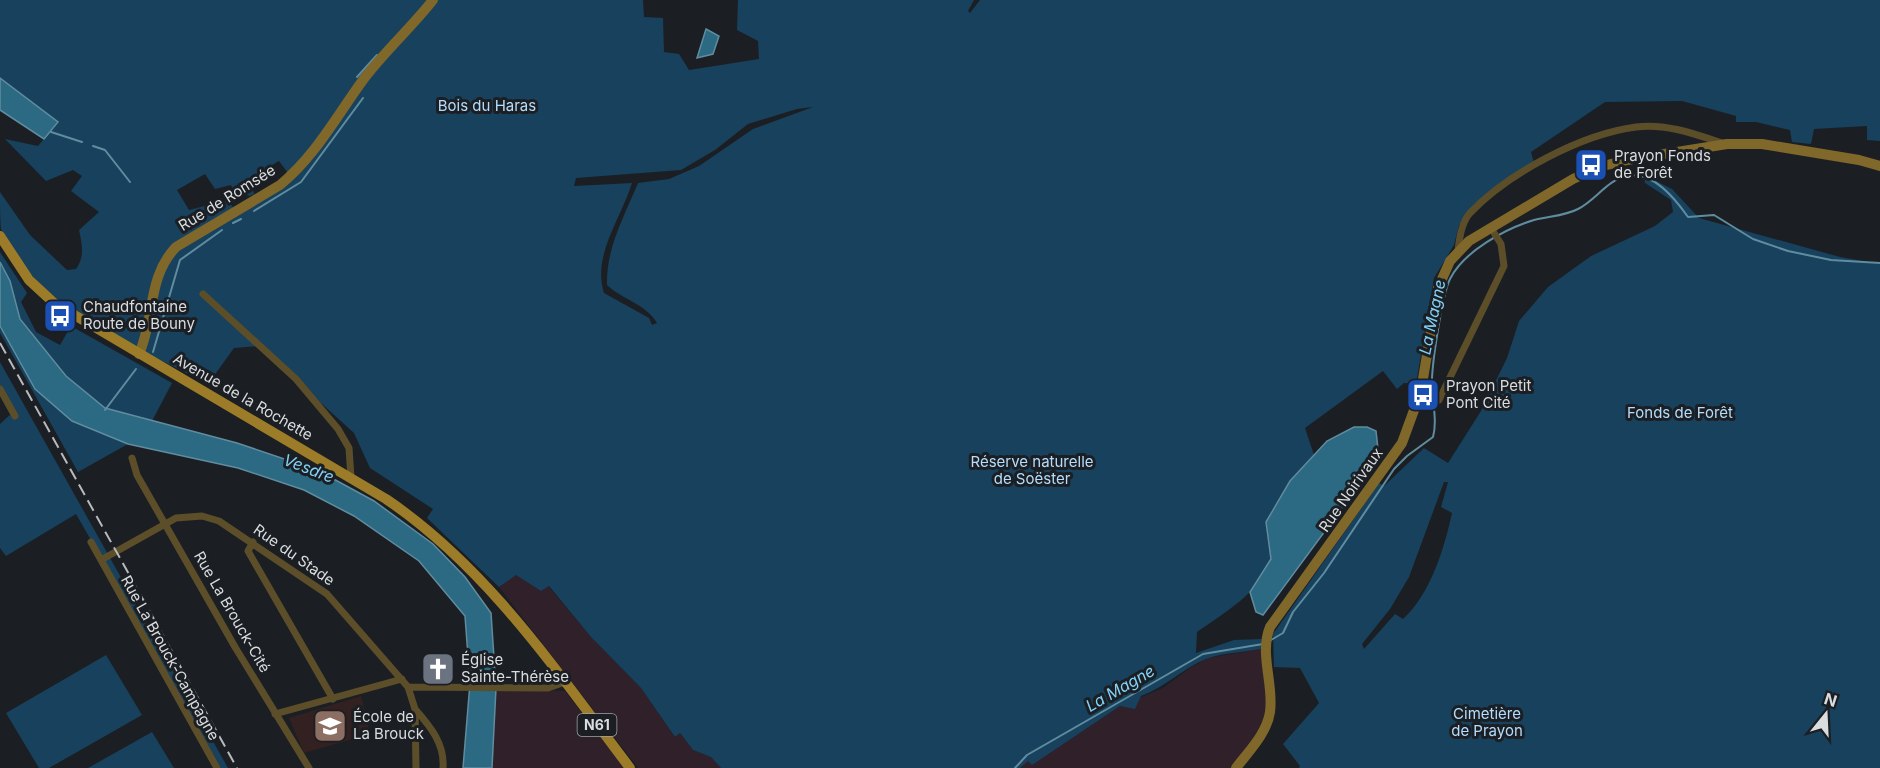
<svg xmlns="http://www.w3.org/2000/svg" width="1880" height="768" viewBox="0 0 1880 768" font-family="Inter,sans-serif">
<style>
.industrial{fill:#30202a}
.education{fill:#332020}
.green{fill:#17415d;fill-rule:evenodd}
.water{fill:#2c6983;stroke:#608c9f;stroke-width:1.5}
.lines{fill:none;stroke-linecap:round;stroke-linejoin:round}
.stream{stroke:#608c9f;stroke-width:2}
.street{stroke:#5d4e2a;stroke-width:7}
.secondary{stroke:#80682b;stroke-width:10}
.primary{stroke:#9c7c28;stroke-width:10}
.rail{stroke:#b7bbbd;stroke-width:2;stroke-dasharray:12 6;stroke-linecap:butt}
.labels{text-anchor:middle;stroke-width:6;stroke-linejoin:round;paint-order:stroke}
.shield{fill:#1b1f23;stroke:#a0a4a7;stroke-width:1.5}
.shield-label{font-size:14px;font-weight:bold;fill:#d9dddf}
.park-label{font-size:15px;fill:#b4ddfd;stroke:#1b1f23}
.poi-label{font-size:15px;fill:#d9dddf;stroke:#1b1f23;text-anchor:start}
.street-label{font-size:15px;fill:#d9dddf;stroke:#1b1f23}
.water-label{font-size:16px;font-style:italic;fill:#83d2f7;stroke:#1b1f23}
</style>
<rect width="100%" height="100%" fill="#1b1f23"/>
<path class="industrial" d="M516,574L541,591L548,586L591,637L641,688L675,737L680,733L693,750L711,757L721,768H638L499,587Z
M1261,649L1267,713L1259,734L1231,768H1020L1028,760L1032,764L1120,706L1163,688L1190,668L1208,658Z
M496,688L565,691L625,768H492Z"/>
<path class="education" d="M361,696L370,734L304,753L289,718Z"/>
<path class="green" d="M0,0H643L644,17L663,18L664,52L679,54L689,70L759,59L758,41L737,30L738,0H974L968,11L970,13L980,0H1880V141L1867,140V126L1814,129L1811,144L1792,142L1790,130L1756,122H1736V116L1682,101L1605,102L1531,152L1534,163L1512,177L1459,225L1454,245L1434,278L1416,384L1404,383L1397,389L1383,371L1305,428L1314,455L1290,481L1266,522C1268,533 1273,548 1271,559C1266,588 1220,616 1197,632L1196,653L1234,640L1262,639L1261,649C1244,652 1222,653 1206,659C1182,669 1167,686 1141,696L1135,709L1120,706L1032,765L1028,761L1020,768H721L711,757L693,750L680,733L675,737L641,688L591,637L549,586L541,591L516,575L499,587L427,518L433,509L370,468L354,433L258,346L234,348L208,384C140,348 32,306 1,229C0,219 0,203 0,192L30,235L67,270L76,269C85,257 82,244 79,230L99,212L71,191L82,176L73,170L46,181L5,139L38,146L58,122L0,78ZM813,107L753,129L699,166L669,179L638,183C624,217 606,248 607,285C623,300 646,304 657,323L652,325L649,318L604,293C592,255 621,219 632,183L574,186L576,178L681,170L715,150L748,124L797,109ZM279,161L293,180L238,215L228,200L189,210L177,190L205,174L215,189L231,185L233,190L249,196L254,194L250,178Z
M1644,175L1672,189L1699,218L1840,257L1880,264V768H1299L1300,766L1283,744L1319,703L1300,668L1274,667L1273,634L1379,483L1384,486L1424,448L1448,463L1481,411L1507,358L1519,321L1548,287L1591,256L1655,226L1673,212L1671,200L1645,183ZM1444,482H1448L1441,507L1452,513C1444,549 1431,593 1403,619L1395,614L1364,649L1362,644L1390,609L1409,577Z
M0,252L27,293L21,302L36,332L60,345L71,326L172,383L152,421L105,408L66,376L20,318L10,281L0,262Z
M0,326L35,389L72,421L128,444L78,472L0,333Z
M0,362L228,768H221L76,514L6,556L0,548V424L13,412L0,389Z
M106,655L142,715L49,768H39L6,713Z
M152,732L174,768H88Z"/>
<path class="water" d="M706,29L719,36L713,54L697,58Z
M0,78L58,122L44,139L0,110Z
M0,262L10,281L20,319L66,376L105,408L237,443L317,470L374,501L433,544L465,577L491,613L496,688L492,768H463L470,683L465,616L419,561L354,516L304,490L238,468L128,444L72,421L35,389L0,326Z
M1354,427H1367L1376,431L1379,458L1263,615L1256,612L1250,592L1271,559L1266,522L1290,481L1327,441Z"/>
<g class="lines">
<path class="stream" d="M357,77L377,55
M51,132L82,142
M93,146L105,150L130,182
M254,211L301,182L363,98
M233,223L241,219
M153,352L180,260L222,230
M105,410L136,369
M1271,640L1283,633L1293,612L1324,573L1394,469L1407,456L1433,437C1438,419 1431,398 1432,378C1433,359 1442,295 1450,279C1464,251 1505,229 1534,220C1549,216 1565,216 1578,209C1596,200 1607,180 1627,176C1653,170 1676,200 1688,217L1714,215L1753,239L1788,251L1831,260L1880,263
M1015,768L1027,755L1203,654L1263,644"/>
<path class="street" d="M1458,252C1459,239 1461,223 1470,213C1508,173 1582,134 1636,127C1665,123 1695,134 1722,143
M203,294L296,379L338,429L349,448L351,478
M0,389L15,416
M1439,400L1504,266L1501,244L1491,228
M132,458L137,475L235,647L309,768
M91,542L217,768
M253,542L248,551L333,699
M101,560L176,518L202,516L219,521L327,594L408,687L415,709L416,768
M408,687L548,688L565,682
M415,709C430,726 445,744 443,768
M275,714L402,679"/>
<path class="secondary" d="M139,354C155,318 147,277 176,247L280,185C316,155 336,117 363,80C384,52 411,28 433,0
M1236,768C1249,751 1267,733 1270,712C1274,684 1259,654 1270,627L1402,443L1421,391L1438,288L1450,261L1469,241L1573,179L1599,167L1627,160L1727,144H1762L1859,160L1880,166"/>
<path class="primary" d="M0,236L29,280L54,303L386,499C488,568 557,672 630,768"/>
<path class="rail" d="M0,343L237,768"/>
</g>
<defs>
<g id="bus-square" transform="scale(1.725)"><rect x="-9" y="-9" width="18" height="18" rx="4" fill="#1a4fb4" stroke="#1b1f23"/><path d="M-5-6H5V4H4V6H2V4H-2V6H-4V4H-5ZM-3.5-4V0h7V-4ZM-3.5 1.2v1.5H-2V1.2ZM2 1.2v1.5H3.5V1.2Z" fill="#fff"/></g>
<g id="church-square" transform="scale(1.725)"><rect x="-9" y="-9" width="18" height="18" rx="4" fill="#6b7280" stroke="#1b1f23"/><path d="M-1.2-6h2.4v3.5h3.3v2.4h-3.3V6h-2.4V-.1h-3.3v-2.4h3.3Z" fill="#fff"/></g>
<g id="school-square" transform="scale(1.725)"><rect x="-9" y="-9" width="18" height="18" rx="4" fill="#8d6e63" stroke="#1b1f23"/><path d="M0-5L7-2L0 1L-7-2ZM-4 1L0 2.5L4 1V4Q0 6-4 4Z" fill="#fff"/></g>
</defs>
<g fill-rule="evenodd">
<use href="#bus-square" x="1591" y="165"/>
<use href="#bus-square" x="60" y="316"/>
<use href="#bus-square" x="1423" y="395"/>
<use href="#church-square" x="438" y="669"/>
<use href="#school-square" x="330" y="726"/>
</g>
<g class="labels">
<rect class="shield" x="577.5" y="714" width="39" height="22" rx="4.5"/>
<g class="shield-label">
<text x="597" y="730">N61</text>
</g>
<g class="park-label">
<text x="487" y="111">Bois du Haras</text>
<text x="1680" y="418">Fonds de Forêt</text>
<text x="1032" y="467">Réserve naturelle<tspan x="1032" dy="17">de Soëster</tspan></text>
<text x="1487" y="719">Cimetière<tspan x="1487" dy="17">de Prayon</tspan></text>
</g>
<g class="poi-label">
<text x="1614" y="161">Prayon Fonds<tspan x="1614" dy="17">de Forêt</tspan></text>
<text x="83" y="312">Chaudfontaine<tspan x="83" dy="17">Route de Bouny</tspan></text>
<text x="1446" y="391">Prayon Petit<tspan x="1446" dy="17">Pont Cité</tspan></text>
<text x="461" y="665">Église<tspan x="461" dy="17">Sainte-Thérèse</tspan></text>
<text x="353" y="722">École de<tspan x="353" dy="17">La Brouck</tspan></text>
</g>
<g class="street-label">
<text transform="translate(227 198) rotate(-32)" y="5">Rue de Romsée</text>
<text transform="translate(243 397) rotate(30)" y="5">Avenue de la Rochette</text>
<text transform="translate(1351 490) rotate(-55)" y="5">Rue Noirivaux</text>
<text transform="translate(294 555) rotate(35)" y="5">Rue du Stade</text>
<text transform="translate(232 612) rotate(60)" y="5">Rue La Brouck-Cité</text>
<text transform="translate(170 658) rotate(61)" y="5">Rue La Brouck-Campagne</text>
</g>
<g class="water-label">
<text transform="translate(1432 317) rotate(-78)" y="6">La Magne</text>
<text transform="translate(309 468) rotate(21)" y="6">Vesdre</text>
<text transform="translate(1120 688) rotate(-30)" y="6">La Magne</text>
</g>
</g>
<g transform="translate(1826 714) rotate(18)" stroke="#1b1f23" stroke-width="4.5" paint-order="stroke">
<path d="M0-4.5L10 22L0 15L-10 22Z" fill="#d9dddf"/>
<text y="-9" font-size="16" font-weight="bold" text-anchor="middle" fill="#d9dddf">N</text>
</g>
</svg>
